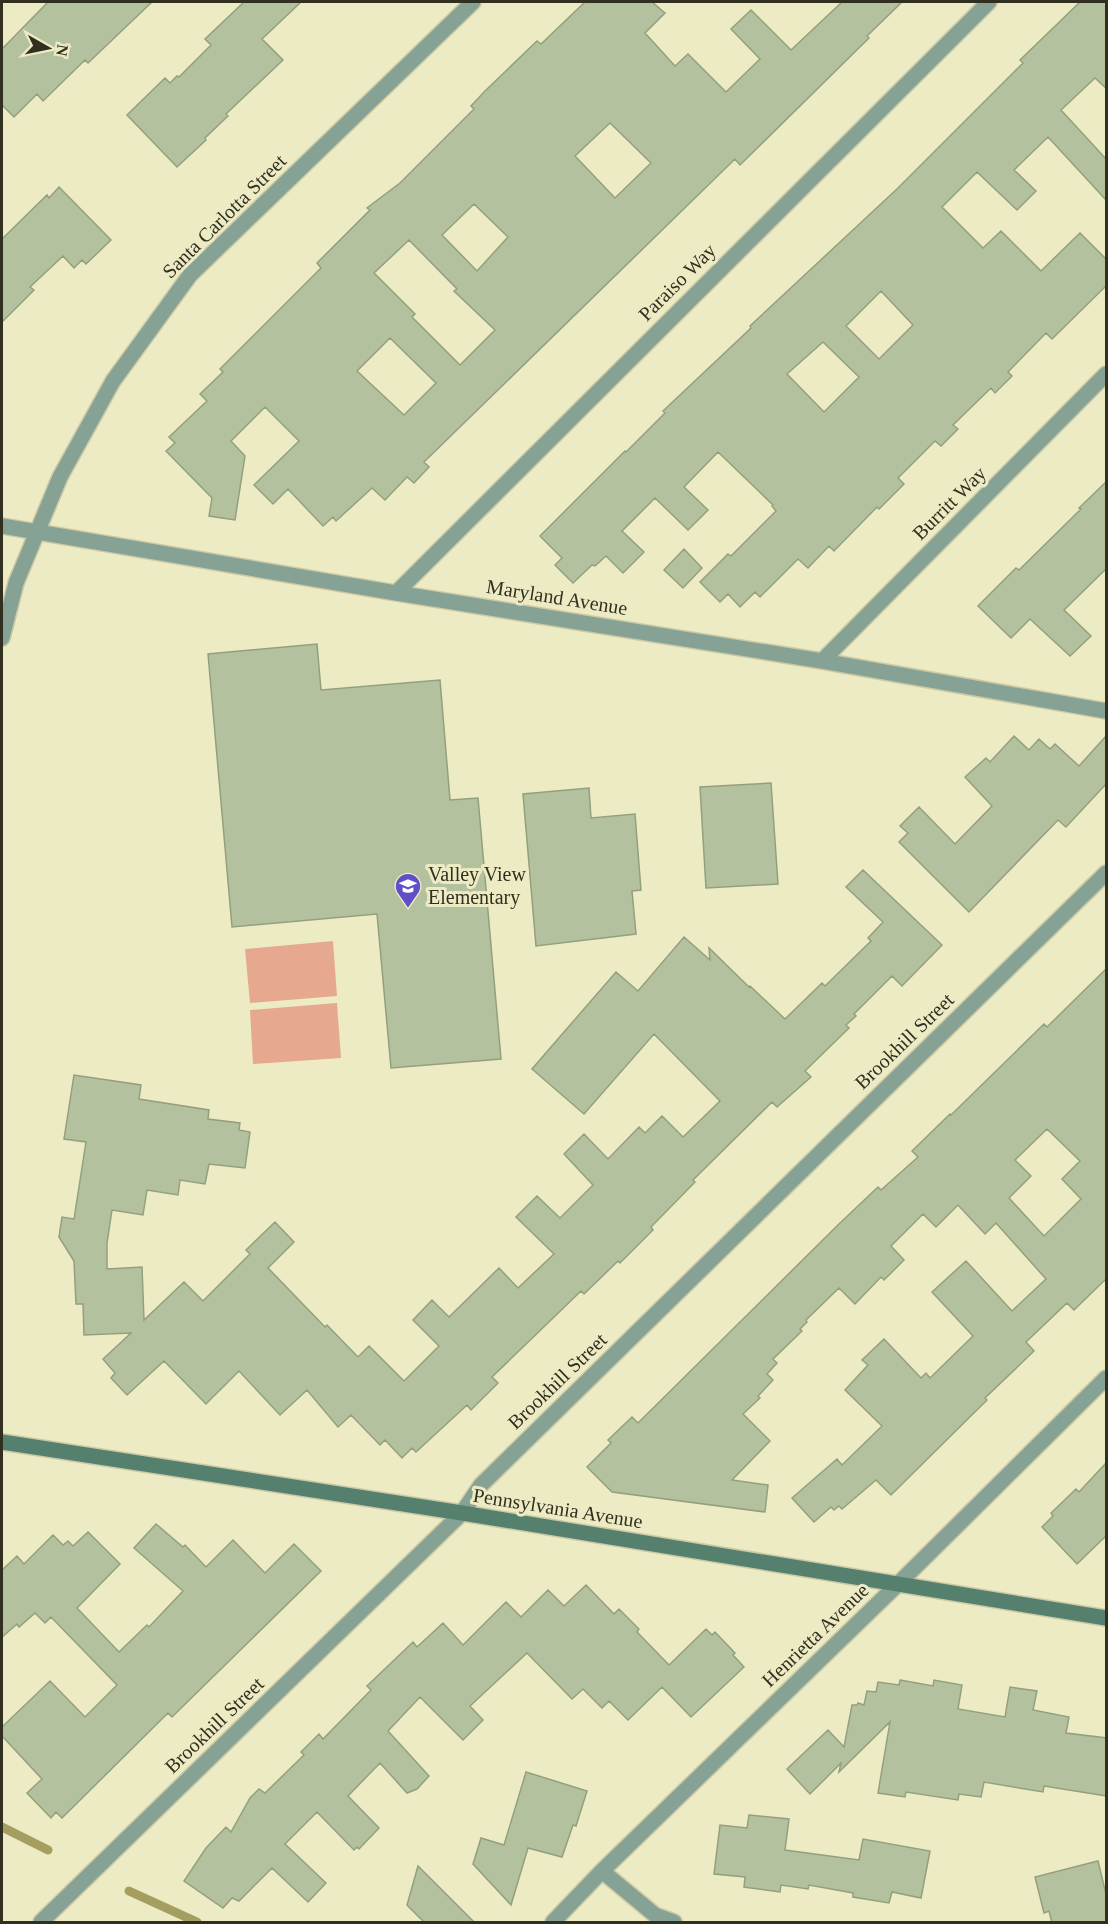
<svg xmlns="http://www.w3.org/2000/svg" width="1108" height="1924" viewBox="0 0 1108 1924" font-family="Georgia,serif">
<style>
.green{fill:#e6a990}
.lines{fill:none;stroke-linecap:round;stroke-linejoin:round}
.stream{stroke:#a49f60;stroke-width:9}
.building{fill:#b4c19e;stroke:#93a07d;stroke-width:1.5;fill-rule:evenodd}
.minor-casing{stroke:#cbc9a6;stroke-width:18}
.tertiary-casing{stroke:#cbc9a6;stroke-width:18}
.secondary-casing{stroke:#cbc9a6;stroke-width:18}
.minor{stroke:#86a294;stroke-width:15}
.tertiary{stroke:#86a294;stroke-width:15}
.secondary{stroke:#55806d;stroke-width:15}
.labels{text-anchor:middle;stroke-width:6;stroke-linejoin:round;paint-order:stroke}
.street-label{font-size:20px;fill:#302f20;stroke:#edebc3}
.poi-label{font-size:20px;fill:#302f20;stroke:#edebc3;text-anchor:start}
</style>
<rect width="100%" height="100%" fill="#edebc3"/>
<path class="green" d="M333,941L337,996L250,1003L245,949Z
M337,1003L341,1058L253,1064L250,1010Z"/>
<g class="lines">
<path class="stream" d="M2,1827L48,1850
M129,1891L197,1922"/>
</g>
<path class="building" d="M48,2H152L88,63L85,60L43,101L37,94L14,117L2,105V49Z
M244,2H301L262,39L283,60L226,114L228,116L205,138L206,140L177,167L127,115L165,78L170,83L177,76L179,77L211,45L205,39Z
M585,2H652L665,13L645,33L675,66L688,54L726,92L760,59L731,29L751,10L791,50L842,2H902L867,36L869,38L740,165L735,159L463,424L424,462L429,467L414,483L407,477L385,500L372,488L336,521L333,517L323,526L288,489L273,504L254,485L299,441L265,407L231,441L245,456L235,520L209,516L212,498L166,451L175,443L169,437L207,401L200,394L223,372L220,369L321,268L317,263L370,210L367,208L400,183L474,109L471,106L485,91L537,41L541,44ZM610,123L651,163L615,198L575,156ZM474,204L508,237L477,271L442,235ZM409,240L457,289L454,291L495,330L460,365L412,317L415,314L374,273ZM390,338L436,383L404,415L357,371Z
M1080,2H1107V89L1095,78L1061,110L1107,160V201L1048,137L1014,170L1036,191L1017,210L977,172L942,207L983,248L1001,231L1041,271L1080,233L1107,260V285L1052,339L1046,333L1008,372L1012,376L995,393L991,388L953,425L958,429L941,446L935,441L898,478L904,484L879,509L877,507L834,551L829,546L808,568L798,559L760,597L755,592L740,607L728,594L720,602L700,582L728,554L731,556L776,511L772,506L773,505L718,452L684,487L708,510L688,530L655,498L622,531L644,552L623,573L606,556L595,566L592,565L573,583L555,565L562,558L540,536L625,451L626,452L665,413L663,411L751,328L750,326L898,188L1023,63L1020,60ZM881,291L913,325L879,359L846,326ZM823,342L859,377L824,412L787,374Z
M59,187L111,240L86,264L82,260L74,268L63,256L30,287L34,290L2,322V239L47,195L49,198Z
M1107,481V568L1064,610L1091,636L1070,656L1030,619L1011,638L978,606L1016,568L1019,570L1081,509L1079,508Z
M684,549L702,568L683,588L664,570Z
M317,644L321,690L440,680L450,800L478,798L501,1059L391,1068L377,914L232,927L208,654Z
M1107,735V783L1066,827L1058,820L969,912L899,842L908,833L900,826L919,807L955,844L992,806L965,777L986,758L990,762L1014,736L1029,750L1039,739L1050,749L1055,744L1079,766Z
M771,783L778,884L706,888L700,787Z
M589,788L591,818L635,814L641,890L632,891L636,934L536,946L523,794Z
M863,870L942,945L902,986L892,976L854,1014L856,1016L846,1025L849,1028L805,1071L811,1077L777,1107L772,1102L693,1180L695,1182L651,1227L653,1230L620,1263L618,1261L584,1294L581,1291L492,1377L498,1383L471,1410L467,1405L416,1452L412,1448L402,1458L385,1440L380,1445L351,1415L338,1427L307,1390L280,1415L239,1371L206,1404L164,1361L127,1395L111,1378L115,1373L103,1359L131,1333L84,1335L83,1304H76L74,1261L59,1237L62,1217L74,1219L86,1142L64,1139L74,1075L141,1085L139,1099L209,1110L208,1119L240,1123L239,1130L250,1132L245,1168L209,1164L205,1184L180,1180L178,1195L147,1190L143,1215L112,1210L107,1243V1269L142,1267L144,1320L184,1282L203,1301L250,1254L246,1250L275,1222L294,1242L268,1268L325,1327L327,1325L358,1357L369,1346L404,1381L439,1346L413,1320L432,1300L449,1317L499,1268L518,1288L554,1254L516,1217L537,1196L560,1218L593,1185L564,1154L584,1134L608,1159L639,1127L645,1133L662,1116L683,1137L720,1101L654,1034L584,1114L532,1069L616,972L638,991L684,937L710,960L709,948L749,987L750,986L785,1019L822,983L825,986L871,941L868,938L883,922L846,887Z
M1107,968V1278L1074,1310L1067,1303L1026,1342L1034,1351L985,1398L987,1400L891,1495L876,1480L842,1509L839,1506L834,1510L831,1507L814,1522L792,1498L837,1459L842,1465L882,1426L845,1390L868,1365L862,1360L884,1339L921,1378L926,1373L930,1378L973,1336L932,1292L966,1261L1012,1311L1046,1279L996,1223L985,1234L958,1205L936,1227L923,1214L891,1246L904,1260L884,1280L881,1277L855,1304L839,1288L806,1320L807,1322L800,1329L802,1331L773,1359L777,1363L767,1374L773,1380L758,1396L760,1398L743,1414L770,1441L732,1480L768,1485L765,1512L612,1492L587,1467L611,1443L608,1440L632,1417L638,1423L839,1224L878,1187L881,1190L918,1157L912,1151L950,1114L951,1115L1044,1024L1047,1027ZM1047,1129L1080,1161L1062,1179L1081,1199L1044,1236L1009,1198L1031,1176L1015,1160Z
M1107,1462V1535L1077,1564L1042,1527L1053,1516L1051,1513L1076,1489L1079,1492Z
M156,1524L183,1547L185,1545L206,1567L233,1540L265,1573L294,1544L321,1571L172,1717L168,1713L62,1818L56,1812L51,1818L27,1793L42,1779L2,1736V1727L50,1681L85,1717L117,1685L51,1617L45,1623L35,1613L19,1627L17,1624L2,1637V1570L17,1556L24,1564L53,1535L63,1545L68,1541L73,1546L88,1532L120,1564L77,1608L119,1652L147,1625L149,1627L183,1591L134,1548Z
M586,1585L614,1614L619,1609L639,1629L637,1632L669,1665L706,1629L712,1635L715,1632L735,1653L733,1655L744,1667L691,1717L662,1687L628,1720L609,1701L602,1708L583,1689L572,1699L527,1653L470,1706L483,1720L463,1740L420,1697L388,1731L429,1776L417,1789L407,1793L380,1763L348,1796L379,1828L359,1849L357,1847L354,1850L317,1812L285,1844L326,1883L308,1902L272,1868L239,1901L232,1898L223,1908L184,1881L206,1848L226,1827L231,1832L250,1798L259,1789L265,1793L304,1755L301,1752L319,1734L323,1739L371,1690L367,1686L413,1642L417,1647L443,1623L463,1645L506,1602L521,1617L548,1590L564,1606Z
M900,1680L933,1686L934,1680L962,1685L958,1709L1005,1717L1010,1687L1037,1691L1033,1710L1069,1717L1066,1733L1107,1738V1796L1044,1786L1043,1792L984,1782L981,1797L959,1794L958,1800L906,1792L905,1797L878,1793L890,1722L839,1772L841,1763L810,1794L787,1769L828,1730L844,1747L852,1705H857L858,1703L864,1705L867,1691L876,1692L878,1682L899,1685Z
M526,1772L587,1791L576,1826L573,1825L562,1857L528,1848L511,1905L473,1864L481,1838L504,1845Z
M749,1815L789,1819L785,1850L859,1860L863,1839L930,1851L921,1898L892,1892L889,1903L853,1897V1893L809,1885L808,1889L781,1885L780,1892L744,1887L745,1877L714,1874L720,1825L747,1828Z
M1098,1861L1106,1894V1923H1052L1049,1911L1044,1913L1035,1877Z
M418,1866L475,1923H425L407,1905Z"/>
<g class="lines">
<g class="minor-casing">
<path id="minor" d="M2,526L396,593L822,661L1106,711
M396,593L989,2
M822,661L1106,374
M602,1871L655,1915L674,1922
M41,1922L462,1513L481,1485L1106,873
M553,1922L602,1871L898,1584L1106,1378"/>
</g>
<g class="tertiary-casing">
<path id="tertiary" d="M2,638L16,583L60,477L113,381L190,275L473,2"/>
</g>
<g class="secondary-casing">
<path id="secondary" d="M2,1442L462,1513L1106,1618"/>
</g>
<use href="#minor" class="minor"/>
<use href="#tertiary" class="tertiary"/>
<use href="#secondary" class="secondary"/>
</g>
<defs>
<g id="school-pin" transform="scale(1.35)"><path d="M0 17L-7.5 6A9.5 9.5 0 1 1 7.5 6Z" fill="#5f50c8" stroke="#edebc3"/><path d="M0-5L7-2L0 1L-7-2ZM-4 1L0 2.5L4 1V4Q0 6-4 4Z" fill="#fff"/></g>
</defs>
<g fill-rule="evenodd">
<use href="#school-pin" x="408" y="886"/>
</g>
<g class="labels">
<g class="street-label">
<text transform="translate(224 216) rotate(-45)" y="7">Santa Carlotta Street</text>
<text transform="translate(677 282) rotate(-45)" y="7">Paraiso Way</text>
<text transform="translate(949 503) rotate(-45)" y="7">Burritt Way</text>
<text transform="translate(557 597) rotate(9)" y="7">Maryland Avenue</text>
<text transform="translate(904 1041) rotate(-44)" y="7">Brookhill Street</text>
<text transform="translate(557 1381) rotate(-44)" y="7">Brookhill Street</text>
<text transform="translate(558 1508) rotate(9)" y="7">Pennsylvania Avenue</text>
<text transform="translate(815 1635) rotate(-44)" y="7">Henrietta Avenue</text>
<text transform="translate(214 1725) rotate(-44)" y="7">Brookhill Street</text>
</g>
<g class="poi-label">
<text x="428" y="881">Valley View<tspan x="428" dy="23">Elementary</tspan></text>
</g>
</g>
<rect width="1108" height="1924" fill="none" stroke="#302f20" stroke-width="6"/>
<g transform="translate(48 48) rotate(99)" stroke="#edebc3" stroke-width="4.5" paint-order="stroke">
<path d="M0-4.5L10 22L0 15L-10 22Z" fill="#302f20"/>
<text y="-9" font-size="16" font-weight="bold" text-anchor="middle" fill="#302f20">N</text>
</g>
</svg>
